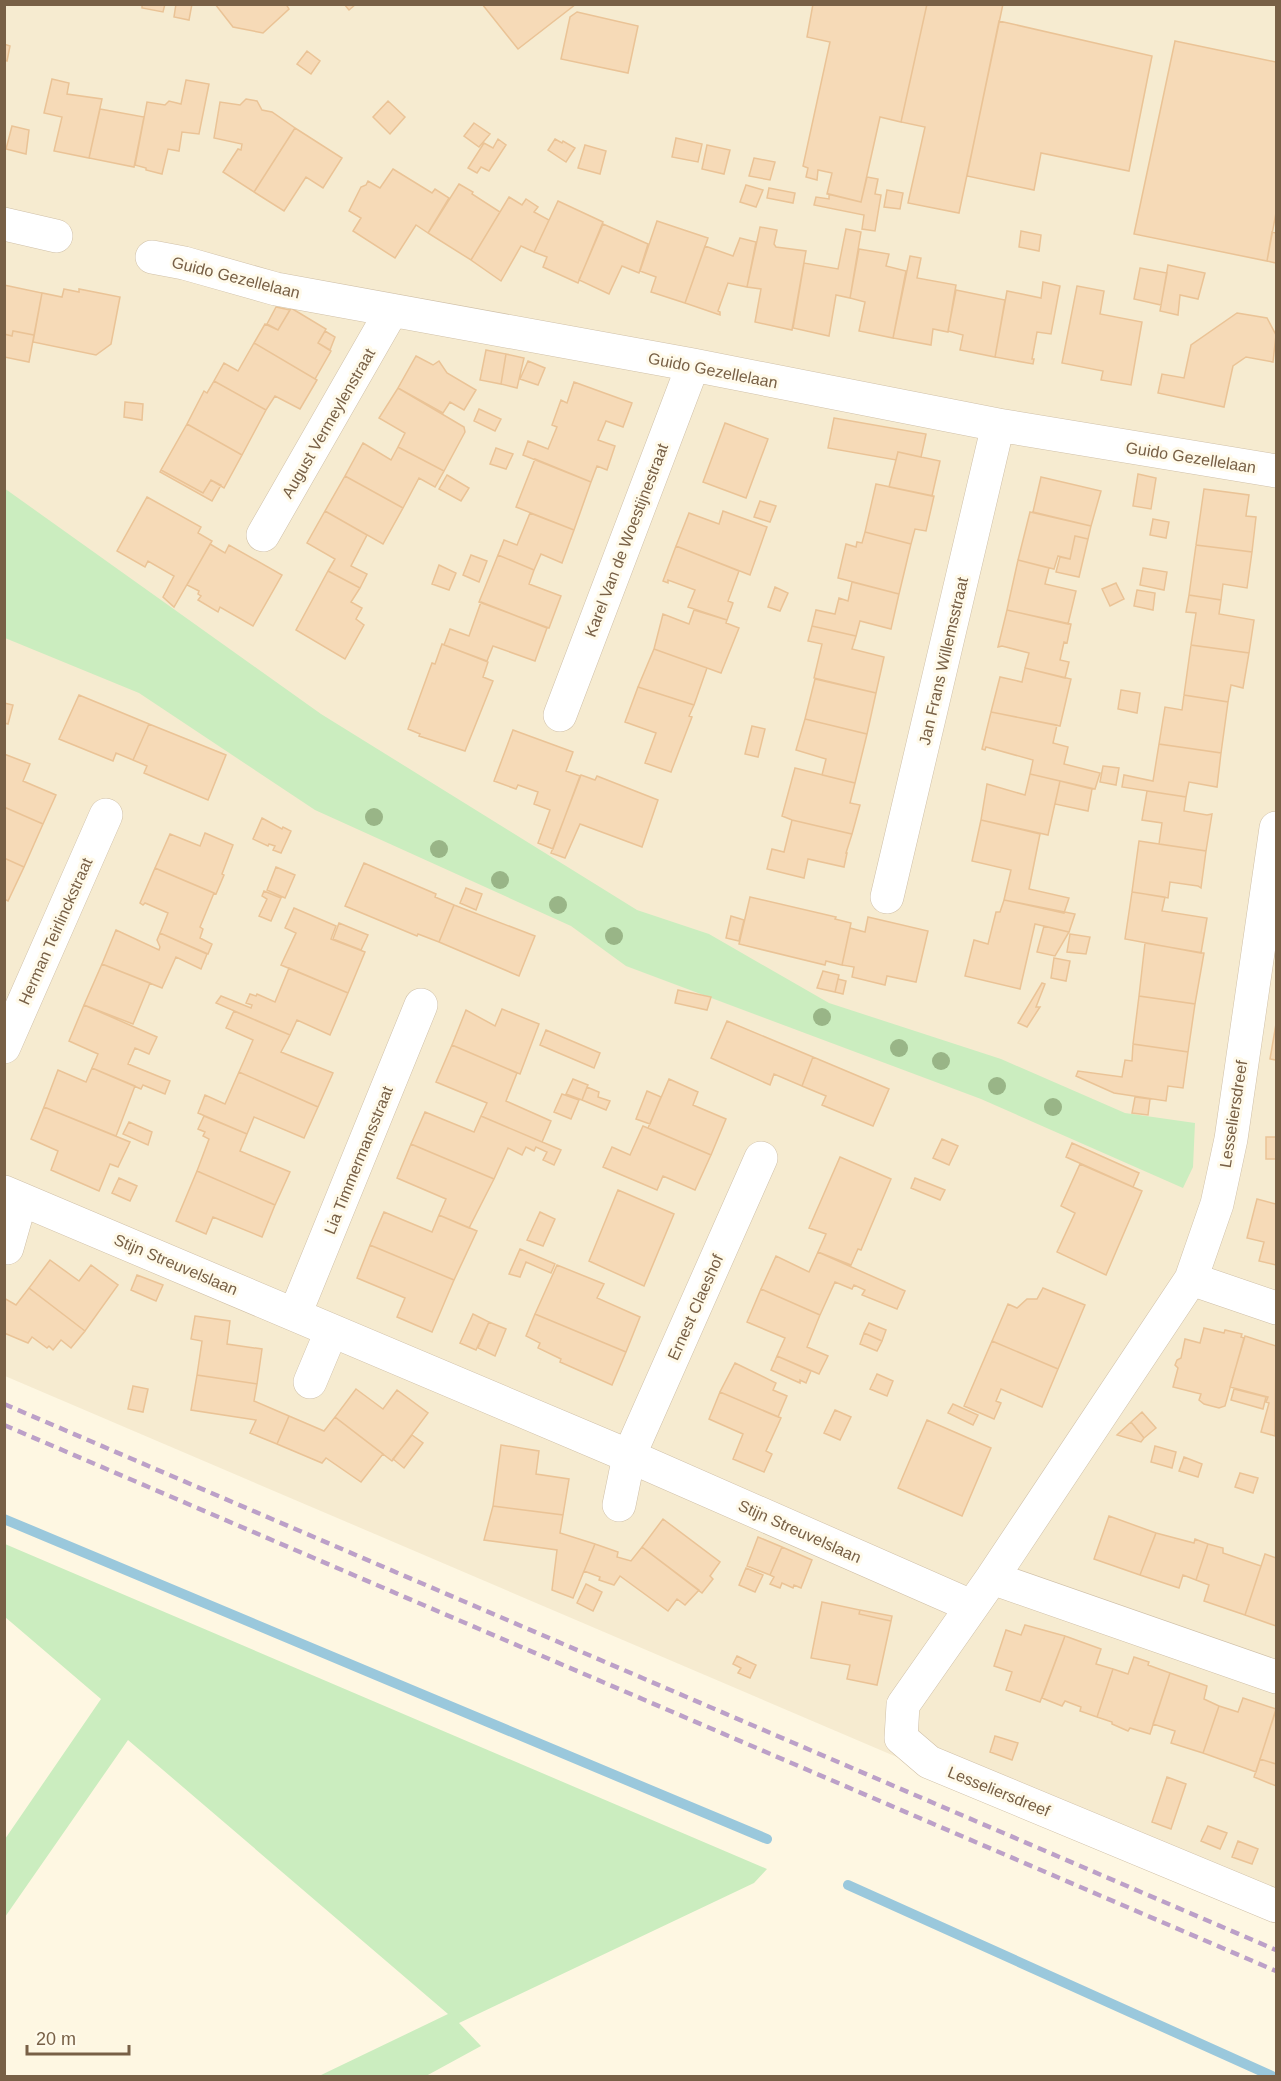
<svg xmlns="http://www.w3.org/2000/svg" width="1281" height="2081" viewBox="0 0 1281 2081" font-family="Arial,sans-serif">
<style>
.residential{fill:#f6ebd0}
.green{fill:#cbedbf}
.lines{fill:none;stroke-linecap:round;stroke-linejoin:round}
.stream{stroke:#9ac8dc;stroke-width:10}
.building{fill:#f6dab7;stroke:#eac396;stroke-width:1.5}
.minor-casing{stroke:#d0c0a8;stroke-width:34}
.minor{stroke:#fff;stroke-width:33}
.rail{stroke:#bca0c8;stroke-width:4.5;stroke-dasharray:9 6;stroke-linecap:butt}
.tree{fill:#99b587}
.labels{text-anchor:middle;stroke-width:6;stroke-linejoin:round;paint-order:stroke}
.street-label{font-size:16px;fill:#786046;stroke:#fffaea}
</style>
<rect width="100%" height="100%" fill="#fef7e2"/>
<path class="residential" d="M5,5H1276V1919L5,1376Z"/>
<path class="green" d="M4,488L321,714L637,910L709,934L829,1003L1001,1059L1125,1113L1195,1123L1193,1167L1183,1188L981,1099L626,966L571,926L315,810L139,693L5,638Z
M5,1544L767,1869L754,1883L459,2023L481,2046L426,2076H319L448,2014L128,1740L5,1917V1839L101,1699L5,1617Z"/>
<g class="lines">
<path class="stream" d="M4,1519L767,1839
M848,1885L1272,2076"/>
</g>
<path class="building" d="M142,4H165L163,12L142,8Z
M176,4H192L189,20L174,17Z
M215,4H286L289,9L263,33L233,27Z
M344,4H356L349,10Z
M482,4H576L518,49Z
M813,4H927L901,122L880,117L861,202L827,194L832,173L818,170L817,180L806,177L808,168L803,166L830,42L807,37Z
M927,4H1003L959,213L908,203L925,127L901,122Z
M577,12L638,26L628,73L561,59L570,17Z
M999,21L1152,56L1129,171L1041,153L1034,190L967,176Z
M1175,41L1276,62V213L1267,261L1134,234Z
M4,44L10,46L7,61L4,60Z
M307,51L320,61L311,74L297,64Z
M52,79L69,83L67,94L102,99L89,158L54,151L62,117L44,113Z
M186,80L209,84L199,134L182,132L179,151L168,149L162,174L146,170V168L135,165L147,102L165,105L169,101L181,104Z
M246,99L257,101L262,110L272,112L295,128L254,192L223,172L238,149L241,150L242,144L214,138L220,102L240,105Z
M388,101L405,117L390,134L373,117Z
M100,109L144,117L134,167L89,158Z
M474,123L490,134L479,147L464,136Z
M12,126L29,130L26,154L6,149Z
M295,128L342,158L323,188L306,177L284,211L254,192Z
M676,138L702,144L698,162L672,157Z
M498,139L506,145L489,171L481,167L477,173L468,168L484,143L493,148Z
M555,139L562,143L563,141L575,148L566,162L548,150Z
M585,145L606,151L600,174L578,168Z
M707,145L730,150L724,174L702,169Z
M754,158L775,162L770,180L749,176Z
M393,169L432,193L435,189L449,198L428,233L416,225L395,258L353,231L361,218L349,211L361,187L366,185L368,181L380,188Z
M867,177L878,179L875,194L881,195L875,231L862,229L864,215L814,205L816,197L829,199V194L861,202Z
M459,184L473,192L472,194L500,212L471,260L428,233Z
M746,185L763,190L756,207L740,202Z
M769,188L795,193L793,203L767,198Z
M887,190L903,193L900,209L884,207Z
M509,197L522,205L526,199L538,207L534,212L549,220L534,252L521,246L501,281L471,260Z
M558,201L603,222L578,283L543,267L547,257L534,252Z
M657,221L708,238L685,303L651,292L656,277L640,271Z
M603,224L648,244L639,273L622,266L609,294L579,280Z
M760,227L777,230L774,244L776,247L806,251L792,330L755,322L761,289L747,287Z
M846,229L861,232L850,298L836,295L829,336L793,328L804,263L838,269Z
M1021,231L1041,235L1039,251L1019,247Z
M1272,232L1276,233V263L1267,261Z
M740,238L756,242L747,287L728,283L718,311L720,312V315L685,303L705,246L733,256Z
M859,249L889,254L886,266L906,271L893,338L859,331L865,302L850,298Z
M910,256L921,258L917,278L956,285L948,332L933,329L931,345L893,338Z
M1168,265L1205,273L1198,299L1180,295L1178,315L1160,311Z
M1140,268L1167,273L1161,305L1134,299Z
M1043,282L1060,286L1051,334L1037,332L1032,359H1034L1033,364L995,357L1007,291L1041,298Z
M4,285L42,293L34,335L13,331L12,336L4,334Z
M1077,286L1104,291L1100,314L1142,322L1131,385L1101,380L1103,371L1062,363Z
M64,289L79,292V289L120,297L111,344L96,355L33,342L42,293L62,297Z
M956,290L1005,300L995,357L960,350L963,335L948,331Z
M276,307L290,310L278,330L267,324Z
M291,308L326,329L318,343L331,351L315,379L254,343L265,324L278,330Z
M1237,313L1267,318L1276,335L1273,362L1246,357L1233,366L1224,407L1158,393L1162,374L1184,378L1191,345Z
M13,331L34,335L29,362L4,357V334L12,336Z
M325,331L335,337L330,350L318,343Z
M254,343L317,380L300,409L275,396L266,410L214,381L224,363L238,371Z
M486,350L506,354L501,384L480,380Z
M506,354L524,358L517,388L501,384Z
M416,356L433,365L439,361L447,373L476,390L464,410L450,402L443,413L398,388Z
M528,361L545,368L538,385L520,379Z
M214,381L266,410L242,455L187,424L204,391L207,393Z
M574,382L632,403L623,427L606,421L598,440L615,446L607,470L597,466L591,482L523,455L528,441L548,449L557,427L552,425L561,400L567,403Z
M398,388L464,427L465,432L444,471L398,447L405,433L379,418Z
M125,402L143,404L142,420L124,417Z
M479,409L501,419L495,431L474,421Z
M834,418L926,434L921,457L898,452L896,460L828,448Z
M725,423L768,439L746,498L703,482Z
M187,424L242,455L224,488L211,480L203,493L161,470Z
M363,443L391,460L398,447L444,471L435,487L419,478L403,508L345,476Z
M496,448L513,454L506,469L490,464Z
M898,452L940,461L932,496L889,487Z
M535,459L591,482L574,530L516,507Z
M161,470L203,493L211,480L221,485L212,501L160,472Z
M1138,474L1156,478L1151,509L1133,506Z
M447,475L469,488L461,501L439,489Z
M345,476L403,508L383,544L325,511Z
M1041,477L1101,491L1091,526L1033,512Z
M876,484L934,496L926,531L915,529L911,544L865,532Z
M1204,489L1249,495L1246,516L1256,517L1252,552L1196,545Z
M147,497L201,527L198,533L212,541L174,607L163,597L174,576L148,561L145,567L117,551Z
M760,501L776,506L770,522L754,517Z
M325,511L367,535L351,566L367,574L360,588L328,571L335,559L307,543Z
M723,511L767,527L750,575L676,546L689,513L719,524Z
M1030,512L1091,526L1088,539L1075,536L1070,559L1058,556L1054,569L1018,560Z
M530,513L574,530L562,563L541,554L534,570L498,555L504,540L517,545Z
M1153,519L1169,522L1166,538L1150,535Z
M865,532L911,544L899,594L838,578L846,544L856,547L857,542L862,543Z
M1075,536L1088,539L1079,577L1056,572L1060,557L1070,559Z
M210,544L225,553L229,545L282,575L253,626L220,607L218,612L198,600L201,596L198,594L199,591L187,585Z
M1196,545L1252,552L1247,588L1223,584L1221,600L1189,595Z
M676,546L739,571L728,601L733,603L727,620L688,607L695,590L668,580V583L663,581Z
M471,555L487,561L479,582L463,575Z
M498,555L534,570L529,584L561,596L549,628L479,602Z
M1018,560L1049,568L1045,584L1076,591L1068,624L1007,610Z
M439,565L456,573L449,590L432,584Z
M1143,568L1167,572L1164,590L1140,585Z
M328,571L360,588L351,602L362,608L356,619L364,625L345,659L296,630Z
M852,582L899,594L891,629L860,621L856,636L812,626L816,610L835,614L839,598L848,601Z
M1116,583L1124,599L1110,606L1102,589Z
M775,587L788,593L780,611L768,607Z
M1137,590L1155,593L1153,610L1134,606Z
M1189,595L1221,600L1219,614L1254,620L1249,653L1191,645L1196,613L1186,612Z
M481,602L547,628L535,661L493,646L487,661L444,645L450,629L469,636Z
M694,610L727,620L726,623L739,628L721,673L654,649L663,614L689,624Z
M1007,610L1071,624L1067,643L1064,642L1060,660L1069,662L1065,678L1025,668L1029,653L1002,646L998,647Z
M812,626L856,636L852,649L884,657L876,693L814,678L822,644L808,641Z
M442,644L488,662L483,677L493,681L465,751L419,736L420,734L408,729L432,663L435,664Z
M1191,645L1249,653L1243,688L1231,685L1228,702L1184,695Z
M654,649L707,668L694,705L638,687Z
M1025,668L1071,679L1060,726L991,712L1000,677L1022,682Z
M815,679L876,693L867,734L805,719Z
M638,687L694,705L689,716L692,717L671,772L645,763L656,733L625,722Z
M1121,690L1140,693L1137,713L1118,709Z
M79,695L149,724L133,760L116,753L113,761L59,739Z
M1184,695L1228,702L1221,753L1159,744L1165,707L1182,710Z
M4,703L13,705L8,724L4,723Z
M991,712L1057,725L1053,743L1068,747L1064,764L1100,773L1095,789L1030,774L1033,760L986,747L985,750L982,749Z
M805,719L867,734L855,783L822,775L826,759L796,750Z
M149,724L226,755L208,800L144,773L147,766L133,760Z
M752,726L765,729L758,757L745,754Z
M513,730L573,752L566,771L580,776L553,849L538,843L550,810L534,804L538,792L518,785L516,789L494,781Z
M1159,744L1221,753L1217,787L1189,782L1186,797L1122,787L1124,775L1153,781Z
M4,754L30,764L23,781L56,795L43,824L4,807Z
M1103,766L1119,768L1116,785L1100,782Z
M795,768L855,783L850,803L860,805L852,834L792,820L782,816Z
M1030,774L1060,781L1048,835L981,820L987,784L1025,795Z
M581,775L595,780L597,776L658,800L642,847L580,824L565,858L551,853Z
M1060,781L1092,789L1088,811L1055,804Z
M1147,791L1186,797L1184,811L1207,815L1212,814L1206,851L1159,844L1162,823L1142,820Z
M4,807L43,824L24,867L4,858Z
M262,818L282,829L283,827L291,831L281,853L273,850L275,846L269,844L268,846L253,839Z
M792,820L852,834L846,853H847L844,867L808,859L804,878L767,869L772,849L784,852Z
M981,820L1040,834L1029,889L1069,898L1064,913L1004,900L1011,870L972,861Z
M205,833L233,845L222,874L224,875L216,894L155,868L170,834L200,846Z
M1139,841L1206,851L1201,888L1198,886L1170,882L1168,898L1132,892Z
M4,858L24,867L8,901L4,899Z
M364,863L436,894L435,897L454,905L439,942L418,934L417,936L345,906Z
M276,867L295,875L285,898L267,890Z
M155,868L214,893L200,927L203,929L200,938L212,944L208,954L160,933L168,913L145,903L143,905L140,903Z
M466,888L482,894L476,910L460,903Z
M264,891L281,898L271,921L259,916L267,899L262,896Z
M1132,892L1165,897L1162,911L1207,918L1201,953L1125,939Z
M750,897L836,917L835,919L851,923L842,965L826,961L825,965L739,944Z
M1004,900L1075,914L1069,932L1035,924L1020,989L965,976L974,940L988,944L996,912H1000Z
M454,905L535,936L519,976L439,942Z
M294,908L336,926L331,939L365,952L348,993L281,965L296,933L285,928Z
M731,916L744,920L739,941L726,938Z
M868,917L928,931L916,982L887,976L885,985L852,977L854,967L842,965L850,928L865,932Z
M339,923L368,935L361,950L333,939Z
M1044,926L1069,932L1055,956L1037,952Z
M116,930L159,950L160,947L157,940L160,933L207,954L201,969L176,957L162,988L102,964Z
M1070,934L1090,937L1086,954L1067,952Z
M1145,943L1204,953L1195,1004L1139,996Z
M1054,958L1070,961L1066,981L1051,978Z
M102,964L150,983L133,1024L84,1005Z
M289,968L348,993L330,1035L297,1020L290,1035L216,1003L221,996L251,1008L252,1005L246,1003L250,994L256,996L257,994L275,1002Z
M823,971L839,975L835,992L817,988Z
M838,979L846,981L843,994L835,992Z
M1042,983L1045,984L1036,1007H1040L1027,1027L1018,1023Z
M678,990L711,997L707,1010L675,1003Z
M1139,996L1195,1004L1188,1052L1133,1044Z
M84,1005L157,1037L149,1054L135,1048L128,1064L170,1081L165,1094L143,1085L141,1089L92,1068L98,1054L69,1041Z
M502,1009L539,1024L520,1074L452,1045L466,1010L495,1026Z
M234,1011L290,1035L281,1052L333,1073L318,1107L239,1072L253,1040L226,1028Z
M727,1021L813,1057L802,1086L774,1074L770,1085L711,1058Z
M1276,1024V1060L1270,1059Z
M546,1030L600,1053L594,1068L540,1045Z
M1133,1044L1188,1052L1183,1088L1168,1086L1166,1101L1114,1093L1076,1076L1078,1071L1122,1077L1125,1060L1132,1061Z
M452,1045L517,1073L506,1101L551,1121L542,1142L481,1116L487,1103L436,1082Z
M813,1057L889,1089L873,1126L822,1105L826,1096L802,1086Z
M92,1068L135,1086L116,1136L44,1107L58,1070L86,1082Z
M239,1072L318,1107L304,1138L254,1117L247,1134L198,1113L205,1095L225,1104Z
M573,1079L588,1085L582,1100L566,1094Z
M669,1079L698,1092L693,1105L726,1119L711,1155L648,1128Z
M587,1087L599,1092L598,1097L610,1101L606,1110L582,1100Z
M647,1091L661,1097L650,1124L636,1119Z
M562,1094L579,1100L571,1119L554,1112Z
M1135,1097L1150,1099L1148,1115L1132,1113Z
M44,1107L130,1142L118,1167L110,1164L99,1191L51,1170L58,1151L31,1139Z
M425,1112L474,1132L481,1116L561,1150L554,1165L543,1160L547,1152L536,1147L534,1151L526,1147L522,1155L508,1148L494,1179L411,1144Z
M204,1116L247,1134L240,1151L290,1172L275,1205L197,1171L209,1139L203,1136L205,1132L198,1129Z
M129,1122L152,1132L148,1145L123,1134Z
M643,1126L711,1155L695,1190L663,1176L657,1190L603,1167L612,1147L630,1155Z
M1266,1137H1276V1159H1266Z
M942,1139L958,1146L949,1165L933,1158Z
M1072,1143L1139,1173L1133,1187L1066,1157Z
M411,1144L494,1179L469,1228L439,1215L446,1199L397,1178Z
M840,1157L891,1179L861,1250L858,1249L851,1265L818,1252L826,1234L809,1228Z
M1080,1164L1142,1191L1106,1275L1057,1252L1075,1213L1061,1206Z
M197,1171L275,1205L262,1237L213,1217L206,1234L176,1221Z
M119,1178L137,1186L130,1201L112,1193Z
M915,1178L945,1190L940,1200L911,1188Z
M618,1190L674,1214L644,1286L589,1261Z
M1257,1199L1276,1204V1265L1259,1261L1264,1242L1247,1238Z
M384,1212L432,1232L439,1215L477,1231L454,1280L370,1245Z
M540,1212L555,1219L543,1246L527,1240Z
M370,1245L454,1280L432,1332L397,1317L405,1298L357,1278Z
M520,1249L555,1264L551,1273L526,1262L520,1277L509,1274Z
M818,1252L905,1291L897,1309L862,1295L865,1290L854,1285L852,1289L835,1282L820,1315L761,1289L776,1256L809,1272Z
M50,1260L79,1281L91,1265L118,1285L85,1331L29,1288Z
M557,1265L604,1284L597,1298L640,1317L626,1352L535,1314Z
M137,1275L163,1285L156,1301L131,1290Z
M29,1288L85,1331L71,1348L61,1340L53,1350L49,1346L47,1348L32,1337L28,1343L4,1333V1298L16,1305Z
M1043,1288L1085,1305L1058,1369L992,1341L1008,1304L1017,1308L1027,1299H1037Z
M761,1289L820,1315L807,1347L828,1356L819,1374L777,1356L785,1338L747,1322Z
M473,1314L489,1322L476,1350L460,1343Z
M535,1314L626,1352L612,1385L560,1362L561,1359L538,1348L540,1343L526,1336Z
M195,1316L230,1321L227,1344L262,1349L257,1384L197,1375L202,1341L191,1339Z
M489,1322L506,1329L495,1356L478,1348Z
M869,1323L886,1330L882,1341L864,1333Z
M1204,1328L1224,1333L1225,1330L1242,1334L1241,1337L1244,1338L1225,1406L1219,1408L1204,1404L1199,1400L1201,1394L1173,1387L1178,1368L1175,1365L1177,1360L1181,1358L1185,1339L1200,1343Z
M864,1333L882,1341L877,1351L860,1344Z
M1245,1336L1276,1346L1275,1436L1261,1432L1269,1403L1266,1402L1268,1397L1230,1387Z
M992,1341L1058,1369L1042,1407L1001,1389L996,1401L1001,1403L994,1419L964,1406Z
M777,1356L811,1371L806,1383L800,1380V1383L771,1370Z
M735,1363L776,1383L773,1390L787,1396L778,1417L720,1392Z
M877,1374L893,1381L887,1396L870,1389Z
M197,1375L257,1384L254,1401L289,1416L277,1444L250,1433L256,1420L191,1410Z
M133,1386L148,1389L143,1412L128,1409Z
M356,1389L383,1409L397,1390L428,1413L392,1461L335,1417Z
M1234,1389L1266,1397L1263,1409L1231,1400Z
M720,1392L781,1418L766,1451L772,1454L764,1472L733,1459L743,1434L709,1419Z
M953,1404L978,1415L973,1425L948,1413Z
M835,1410L851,1417L840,1440L824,1433Z
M1142,1412L1156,1428L1144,1438L1131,1422Z
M289,1416L324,1431L335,1417L383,1454L361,1482L326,1458L322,1463L277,1444Z
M927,1420L991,1448L962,1516L898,1488Z
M1131,1422L1144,1438L1141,1442L1117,1435Z
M412,1435L423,1443L404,1468L393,1459Z
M501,1445L539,1451L536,1474L569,1479L563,1515L493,1506Z
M1155,1446L1176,1452L1172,1468L1151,1462Z
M1184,1457L1202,1464L1198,1477L1179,1471Z
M1240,1473L1258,1478L1253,1493L1235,1487Z
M493,1506L563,1515L560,1533L595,1544L573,1598L552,1590L557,1550L484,1540Z
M1109,1516L1156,1533L1140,1575L1094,1559Z
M663,1519L720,1562L710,1576L713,1579L702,1593L642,1547Z
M1156,1533L1194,1543L1195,1539L1208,1544L1196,1580L1183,1575L1179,1588L1140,1575Z
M758,1537L782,1547L770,1575L747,1566Z
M595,1544L618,1552L617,1557L631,1561L642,1547L699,1590L685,1605L677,1599L668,1611L620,1576L614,1585L599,1580L600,1577L584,1571Z
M1208,1544L1223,1548V1553L1261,1566L1245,1615L1204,1601L1209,1585L1196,1580Z
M782,1547L812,1560L801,1588L794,1585L793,1588L782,1583L780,1588L770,1584L774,1577L770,1575Z
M1265,1554L1276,1558V1626L1245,1615Z
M746,1568L763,1575L755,1592L739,1585Z
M586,1584L602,1592L593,1611L577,1603Z
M822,1602L860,1610L859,1614L891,1621L877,1685L847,1679L850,1665L811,1658Z
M860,1610L892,1616L891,1621L859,1614Z
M1025,1625L1065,1636L1040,1702L1006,1690L1012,1672L994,1666L1006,1630L1021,1635Z
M1065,1636L1101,1649L1096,1664L1113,1669L1097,1717L1080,1711L1081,1707L1065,1701L1062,1706L1042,1698Z
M737,1656L756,1665L750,1678L738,1673L741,1668L733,1664Z
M1134,1657L1149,1662L1148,1665L1170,1673L1150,1734L1130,1728L1128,1731L1112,1724V1722L1097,1717L1113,1669L1128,1674Z
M1170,1673L1207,1686L1204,1699L1219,1706L1203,1753L1171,1743L1175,1731L1153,1724Z
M1243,1698L1276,1709L1256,1772L1203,1753L1219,1706L1238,1712Z
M1276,1710V1764L1260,1759Z
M995,1736L1018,1743L1012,1760L990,1752Z
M1260,1759L1276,1764V1786L1254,1777Z
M1167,1777L1186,1784L1171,1829L1152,1822Z
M1208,1826L1227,1833L1220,1849L1201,1841Z
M1238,1841L1258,1849L1252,1864L1232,1857Z"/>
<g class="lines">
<g class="minor-casing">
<path id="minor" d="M4,224L56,236
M152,257L184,263L276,289L693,365L998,425L1276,471
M263,535L392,310
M560,715L693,365
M1276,828L1231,1139L1217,1204L1191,1279L992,1578L903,1705L901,1738L929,1762L1276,1906
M887,897L998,425
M4,1047L106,815
M4,1192L629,1456L971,1606
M7,1248L21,1199
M1191,1279L1276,1308
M295,1314L421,1005
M310,1382L331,1332
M619,1505L629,1456L761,1158
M992,1578L1276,1677"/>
</g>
<use href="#minor" class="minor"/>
<path class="rail" d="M4,1404L1276,1950
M4,1425L1276,1971"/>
</g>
<g class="tree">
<circle cx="374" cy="817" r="9"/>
<circle cx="439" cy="849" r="9"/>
<circle cx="500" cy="880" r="9"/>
<circle cx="558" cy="905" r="9"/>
<circle cx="614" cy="936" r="9"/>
<circle cx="822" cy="1017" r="9"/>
<circle cx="899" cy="1048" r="9"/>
<circle cx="941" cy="1061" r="9"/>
<circle cx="997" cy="1086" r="9"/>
<circle cx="1053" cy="1107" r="9"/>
</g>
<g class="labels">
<g class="street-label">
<text transform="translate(236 277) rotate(14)" y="6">Guido Gezellelaan</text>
<text transform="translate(713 370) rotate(11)" y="6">Guido Gezellelaan</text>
<text transform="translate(328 423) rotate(-60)" y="6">August Vermeylenstraat</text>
<text transform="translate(1191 457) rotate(9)" y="6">Guido Gezellelaan</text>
<text transform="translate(626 540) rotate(-69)" y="6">Karel Van de Woestijnestraat</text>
<text transform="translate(943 661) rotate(-77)" y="6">Jan Frans Willemsstraat</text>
<text transform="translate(55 931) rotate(-66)" y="6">Herman Teirlinckstraat</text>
<text transform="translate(1233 1114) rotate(-81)" y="6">Lesseliersdreef</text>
<text transform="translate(358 1160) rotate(-68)" y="6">Lia Timmermansstraat</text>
<text transform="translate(176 1264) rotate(23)" y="6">Stijn Streuvelslaan</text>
<text transform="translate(695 1307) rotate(-66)" y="6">Ernest Claeshof</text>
<text transform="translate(800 1531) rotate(24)" y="6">Stijn Streuvelslaan</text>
<text transform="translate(999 1791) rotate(22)" y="6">Lesseliersdreef</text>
</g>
</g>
<rect width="1281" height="2081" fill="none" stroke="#786046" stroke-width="12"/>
<path d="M27 2045v9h102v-9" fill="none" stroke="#786046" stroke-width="3"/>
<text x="36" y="2045" font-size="18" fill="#786046" stroke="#fffaea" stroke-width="4.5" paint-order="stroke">20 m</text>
</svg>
